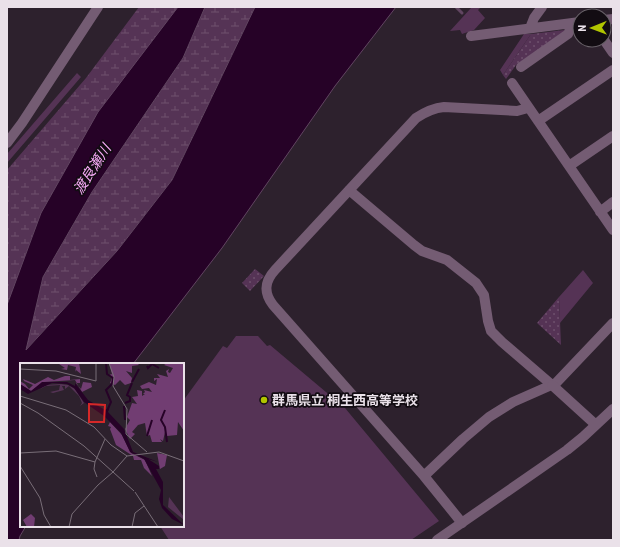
<svg xmlns="http://www.w3.org/2000/svg" width="620" height="547" viewBox="0 0 620 547" font-family="'Roboto Condensed','Noto Sans JP',sans-serif">
<style>
.grass{fill:#535}
.wetland{fill:url(#wetland-marsh)}
.park{fill:url(#park-dots)}
.water{fill:#260227;stroke:#614561}
.lines{fill:none;stroke-linecap:round;stroke-linejoin:round}
.stream{stroke:#614561;stroke-width:3}
.minor{stroke:#745c73;stroke-width:10}
.tertiary{stroke:#745c73;stroke-width:10}
.poi-dot{fill:#b1c500;stroke:#120c12;stroke-width:1.5}
.labels{text-anchor:middle;stroke-width:3.5;stroke-linejoin:round;paint-order:stroke}
.poi-label{font-size:13px;font-weight:bold;fill:#eae1e9;stroke:#120c12;text-anchor:start}
.water-label{font-size:14px;font-style:italic;fill:#f8abf8;stroke:#120c12}
.inset-river{fill:none;stroke:#260227;stroke-width:2}
.inset-road{fill:none;stroke:#796e78;stroke-width:1}
.view{fill:#d62828;fill-opacity:0.15;stroke:#d62828;stroke-width:2}
.inset-edge{fill:none;stroke:#eae1e9;stroke-width:2}
</style>
<defs>
<pattern id="wetland-marsh" width="20" height="14" patternUnits="userSpaceOnUse"><rect width="20" height="14" fill="#535"/><path d="M1 5h8M5 5V1M11 12h8M15 12V8" fill="none" stroke="#6e506d"/></pattern>
<pattern id="park-dots" width="8" height="8" patternUnits="userSpaceOnUse"><rect width="8" height="8" fill="#535"/><path d="M2 2h.1M6 6h.1" fill="none" stroke="#6e506d" stroke-width="1.8" stroke-linecap="round"/></pattern>
</defs>
<rect width="100%" height="100%" fill="#2d212d"/>
<path class="grass" d="M470,7H481L478,10L485,18L474,30L462,34L460,30L450,31L471,8Z
M524,34H531L503,75L500,70Z
M77,73L81,77L7,163V154Z
M583,270L593,283L560,323L559,297Z
M236,336H258L267,346L270,345L345,408L439,521L411,540H169L160,526H183V401L223,346L227,348Z"/>
<path class="wetland" d="M139,7H178L7,305V170L86,78Z
M205,7H255L172,180L117,251L25,351L43,277L92,192L183,58Z"/>
<path class="park" d="M564,30L565,32L516,65L506,79L503,75L531,34Z
M255,269L264,276L250,291L242,283Z
M559,297L561,345L537,323Z"/>
<path class="water" d="M178,7H205L183,58L92,192L43,277L26,350L117,251L172,180L255,7H396L335,86L222,248L133,364H21V526H26L20,536L19,540H7V305L41,213L98,112Z"/>
<g class="lines">
<path class="stream" d="M456,7L462,13"/>
<path class="minor" d="M604,20L613,19
M530,28L534,18L542,7
M471,36L580,22
M604,40L613,53
M521,67L568,34L570,30V24
M512,83L613,230
M538,121L613,70
M569,166L613,136
M349,190L414,245L422,251L447,260L476,283L484,295L488,321L491,331L502,342L552,385
M600,212L613,202
M424,476L463,439L489,417L513,402L556,383L613,323
M462,523L424,476L273,305C263,292 265,281 275,270L416,118C425,112 434,108 444,107L517,111L528,108"/>
<path class="tertiary" d="M7,143L22,123L98,7
M552,385L596,425
M437,540L567,450L583,437L613,409"/>
</g>
<circle class="poi-dot" cx="264" cy="400" r="4"/>
<g class="labels">
<g class="poi-label">
<text x="272" y="405">群馬県立 桐生西高等学校</text>
</g>
<g class="water-label">
<text transform="translate(92 169) rotate(-57)" y="5">渡良瀬川</text>
</g>
</g>
<g transform="translate(20 363)">
<rect width="164" height="164" fill="#2d212d"/>
<path d="M25,22L41,21L48,22L55,26L64,40L60,43L62,40L59,33L49,23L45,26V23H42L44,27L33,30L30,29L39,27L40,22L26,23L20,26ZM149,134L164,154V157L148,144Z" fill="#535"/>
<path d="M59,0L61,11L56,7L55,9L56,4L48,2L47,7L41,6L45,5L39,1ZM89,0H117L119,2L112,3V10L106,8L112,15L111,20L105,22L100,17L95,22L90,20L92,15L89,12L92,11ZM147,0H164V68L158,59L157,72L147,73L145,69L143,78L140,76L142,79H132L130,72L127,73L125,60L118,62L112,69L115,71L110,76L105,66L110,57L107,54L112,40L117,41L112,34L118,33L117,27L122,28V33L125,31H123L125,29L124,27L132,29L129,25L122,26L120,23L129,19L136,22L137,16L134,18V15H140L137,11L148,14L146,8L149,6L148,9L150,10L153,5L144,2ZM45,13H50V17L60,16V20H56L61,26L63,19L71,20L72,24L62,29L55,17L24,19L11,28L0,21V18L5,21L9,26L13,22L4,18L3,16L15,21L28,14L34,17ZM90,59L102,72L111,90L125,97L132,113L124,105L121,97H114L113,93L96,82L90,66L91,64L88,63ZM137,90L147,92L145,103L140,106ZM11,151L15,155L14,164H7L3,157Z" fill="#713d72"/>
<path d="M22,19H47L55,23V20L68,37L85,47L89,45L88,49L104,66L113,89L138,99L128,96L139,103V106H136L143,119V142L164,162L152,156L142,145L139,136L141,127L124,96L110,89L101,70L84,53L64,39L54,25L47,21L32,20L8,31L0,26V21L11,28Z" fill="#260227"/>
<path class="inset-river" d="M86,0L87,11L93,15L92,21L86,27L91,39L87,48M127,3L128,5L132,1L139,5M112,19L119,6M105,40L110,38V34L107,32L112,20M104,43L105,57M145,47L141,57L145,64L147,79M127,73L132,57"/>
<path class="inset-road" d="M89,0L94,14L93,23L107,46L106,71L127,89M0,6L36,8L76,18V0M0,33L46,47L74,64L91,82L107,93L93,109L114,128M0,40L18,50L64,83L93,109L78,122L52,151L49,164M0,90L36,88L75,99L85,76M107,93L139,89L164,98M75,99L74,106L77,114M0,103L20,135L24,152L31,164M115,129L138,164M112,164L115,150L124,143"/>
<path class="view" d="M69,41L85,42L84,59H69Z"/>
<rect width="164" height="164" class="inset-edge"/>
</g>
<rect width="620" height="547" fill="none" stroke="#eae1e9" stroke-width="16"/>
<g transform="translate(592 28) rotate(269)"><circle r="19" fill="#120c12" stroke="#686168"/>
<path d="M0-3L7 15L0 10L-7 15Z" fill="#b1c500"/>
<text y="-6" font-size="11" font-weight="bold" text-anchor="middle" fill="#eae1e9">N</text>
</g>
</svg>
